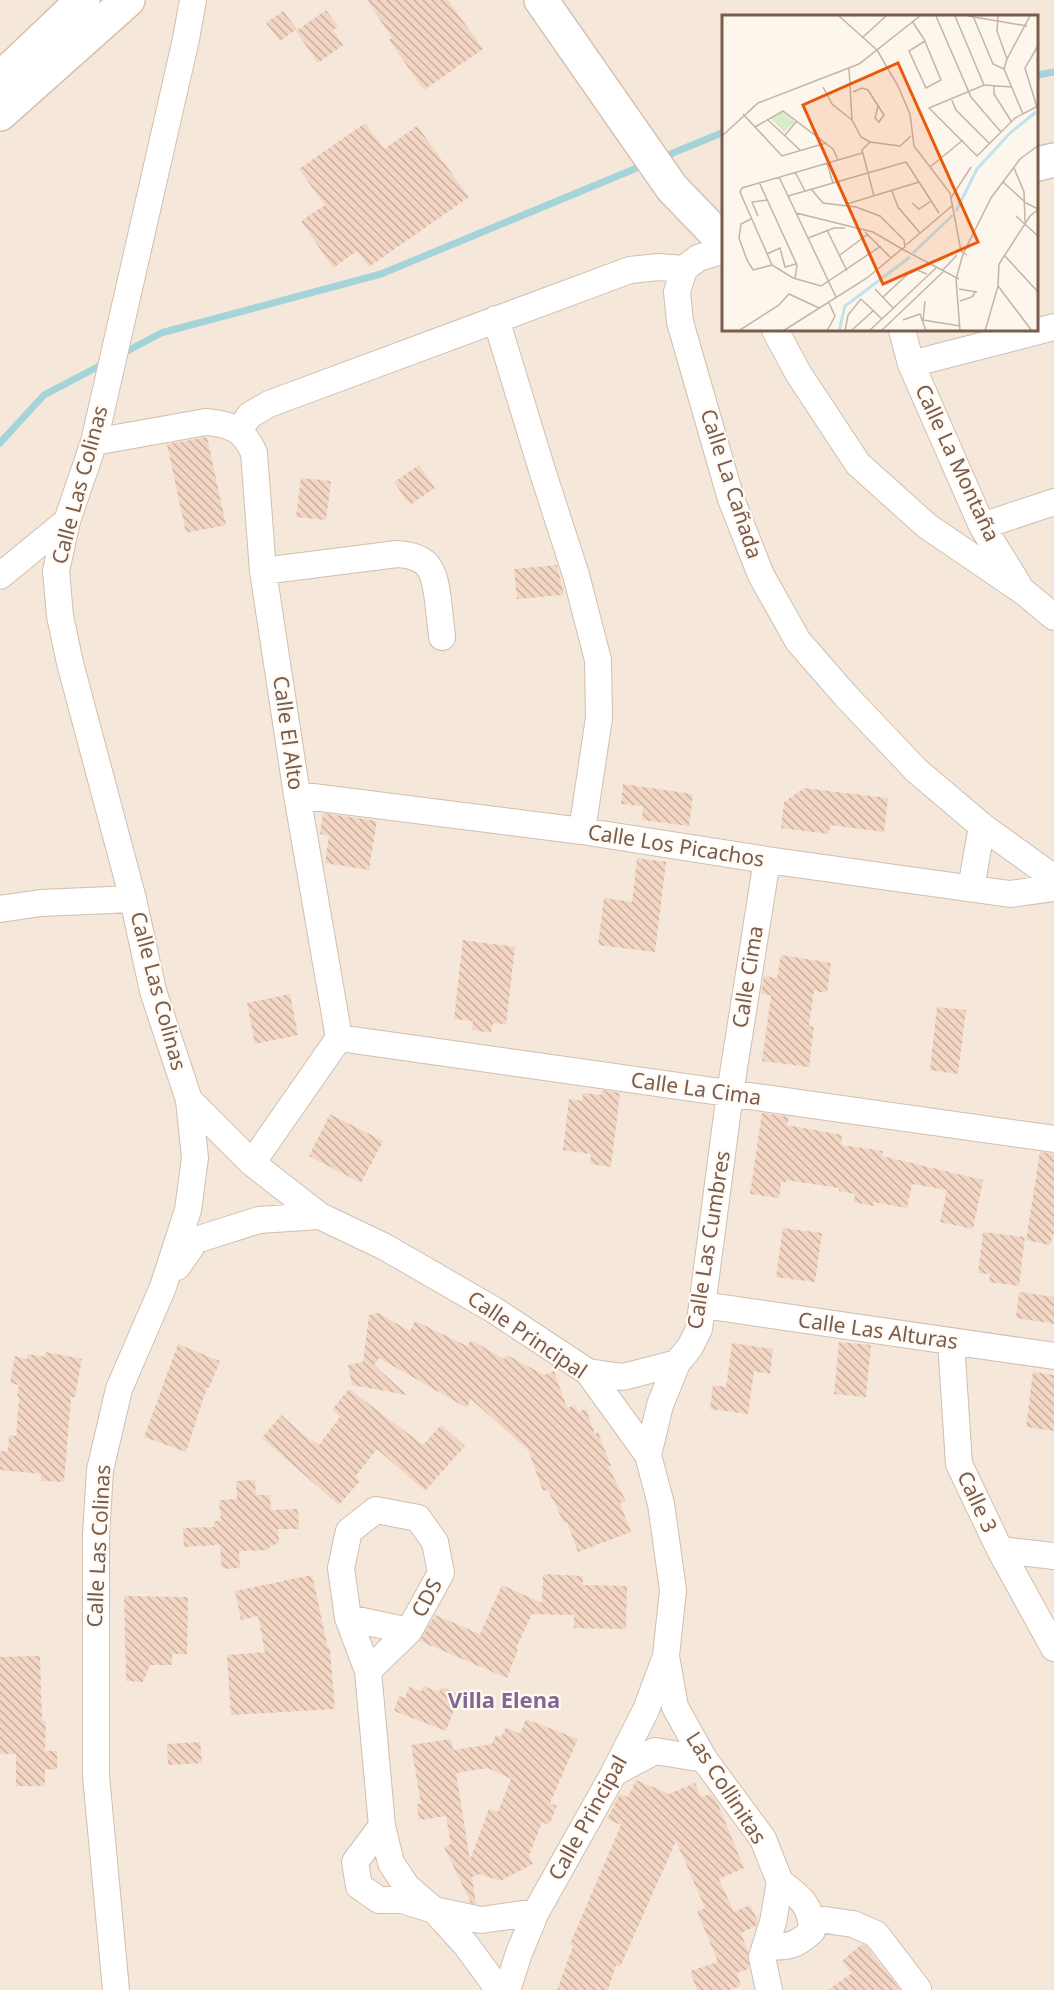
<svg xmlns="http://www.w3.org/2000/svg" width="1054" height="1990" viewBox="0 0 1054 1990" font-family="'Noto Sans',sans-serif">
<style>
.residential{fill:#f5e8da;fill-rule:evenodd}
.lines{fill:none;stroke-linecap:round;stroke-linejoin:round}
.stream{stroke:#a5d3da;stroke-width:7}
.building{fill:url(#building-back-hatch);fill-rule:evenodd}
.street-casing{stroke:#d1beb0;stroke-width:28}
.secondary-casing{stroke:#d6c0b0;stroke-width:36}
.street{stroke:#fff;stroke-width:26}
.secondary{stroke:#fff;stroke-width:33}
.labels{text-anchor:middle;stroke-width:4.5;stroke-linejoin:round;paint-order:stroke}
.street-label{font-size:21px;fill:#7a5c4d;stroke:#fffaf3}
.neighbourhood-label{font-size:22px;font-weight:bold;fill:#846695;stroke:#fffaf3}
.inset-river{fill:none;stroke:#bfe3e8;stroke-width:3}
.inset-road{fill:none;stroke:#c5b3a7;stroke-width:1.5}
.view{fill:#e8590c;fill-opacity:0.15;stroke:#e8590c;stroke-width:3}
.inset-edge{fill:none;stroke:#7a5c4d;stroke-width:3}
</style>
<defs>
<pattern id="building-back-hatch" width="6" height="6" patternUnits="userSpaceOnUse" patternTransform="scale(1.5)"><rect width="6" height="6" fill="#f3d5c3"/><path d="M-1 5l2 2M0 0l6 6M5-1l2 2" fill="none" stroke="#cab0a1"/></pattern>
</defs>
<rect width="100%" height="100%" fill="#fdf6ec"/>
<path class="residential" d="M0,0H1054V1990H0ZM724,16H1038V330H724Z"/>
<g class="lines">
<path class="stream" d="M1038,75L1054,72
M663,157L724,132
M120,355L161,333L381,274L644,165
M0,443L44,395L105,363"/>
</g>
<path class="building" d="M367,0H448L483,49L424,90L389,40L392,38Z
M326,10L338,27L333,30L343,45L318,63L296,31Z
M283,11L297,29L280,41L266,23Z
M365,123L384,149L417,126L469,197L369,267L357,251L333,268L301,221L325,205L299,169Z
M207,437L226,525L186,533L167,444Z
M419,465L435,488L410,505L394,482Z
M301,478L331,481L326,520L296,517Z
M557,565L564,595L517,599L514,569Z
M623,784L693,794L689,826L642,820L643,806L621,804Z
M804,788L888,798L884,832L830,825L829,834L781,828L784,802Z
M323,813L377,821L369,870L325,863L329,836L320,834Z
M637,858L666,862L655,952L598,945L604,898L632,902Z
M463,940L515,947L506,1024L493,1023L491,1033L472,1030L473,1021L454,1019Z
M781,955L831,963L827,993L814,991L809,1026L814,1027L809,1067L762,1061L771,995L761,994L764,976L777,978Z
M290,994L298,1035L255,1044L247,1003Z
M937,1007L966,1010L958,1074L930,1070Z
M602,1090L620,1093L611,1167L590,1164L591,1154L563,1150L569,1099L582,1101L583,1093L601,1095Z
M762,1113L789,1117L787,1125L842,1135L841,1145L883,1151L882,1156L983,1180L973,1229L940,1222L947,1190L912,1184L907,1208L874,1202L873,1206L854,1202L855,1194L839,1191V1188L786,1180V1182H781L779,1198L750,1194Z
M330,1114L383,1141L361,1183L309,1156Z
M1040,1152L1054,1154V1233L1050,1245L1026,1240Z
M783,1228L822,1233L815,1282L776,1277Z
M983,1232L1025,1237L1019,1286L989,1282L990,1274L978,1273Z
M1019,1292L1054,1297V1324L1016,1318Z
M378,1313L410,1331L415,1321L467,1346L471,1340L504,1359L507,1355L544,1375L554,1371L567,1408L575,1405L578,1412L586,1409L595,1434L598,1432L611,1466H608L626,1501L620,1503L631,1532L578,1552L567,1522L564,1523L548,1490L543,1491L528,1450L471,1399L467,1408L379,1358L374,1365L407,1395L352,1385L348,1365L363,1362L369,1315Z
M839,1342L871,1345L866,1397L834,1394Z
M732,1343L773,1349L770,1374L754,1371L748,1414L710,1409L713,1385L726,1387Z
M178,1344L220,1361L209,1388L207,1387L186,1452L144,1437Z
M46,1352L82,1359L75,1397H71L64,1482L41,1481V1474L0,1470V1451L8,1452L9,1435L16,1436L19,1397H17L19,1385L10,1383L15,1356L27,1359L28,1354L45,1357Z
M1033,1372L1054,1375V1431L1026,1427Z
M349,1389L423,1445L441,1425L465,1446L425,1491L377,1449L355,1477L360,1481L339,1505L262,1438L281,1415L312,1442L313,1440L319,1445L340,1417L332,1410Z
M255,1480L256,1495H270L271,1510L298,1509L299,1529H278L279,1543L270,1546L268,1550L239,1551L240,1568L222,1569L220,1545L184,1547L183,1528L214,1527V1521H221L219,1500L237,1499L236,1481Z
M543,1574L583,1576V1585L627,1586L626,1629L574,1628V1615L532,1614L516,1648L518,1649L507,1678L420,1641L435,1615L480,1634L502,1585L542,1603Z
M312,1575L328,1648H330L335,1709L231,1715L227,1655L265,1652L258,1616L241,1620L235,1591Z
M124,1596L188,1597L187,1654H172V1665H150L143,1682L126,1681Z
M40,1656L42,1721H46L45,1751H57V1770L45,1769V1786H16V1754H0V1657Z
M423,1686L439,1692L441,1687L460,1694L446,1731L394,1711L399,1696L405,1698L409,1687L422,1691Z
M526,1719L578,1739L550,1803L557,1806L549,1825L542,1822L529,1856L533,1864L500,1881L479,1874L472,1877L476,1904L471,1903L444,1847L451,1844L446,1816L419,1820L417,1804H421L411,1745L451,1739L453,1750L492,1744L496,1735L501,1737L506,1727L520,1734ZM488,1768L511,1779L498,1812L489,1809L470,1860L456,1773Z
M200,1742L202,1763L168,1765L167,1744Z
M636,1780L669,1794L695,1783L701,1797L711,1794L717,1802L744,1868L719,1879L734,1912L750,1905L758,1921L756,1926L741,1933L748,1952L749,1969L737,1973L741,1986L729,1990H697L690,1971L718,1962L697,1911L705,1908L676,1841L620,1967L616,1965L608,1990H557L573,1946L570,1944L621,1825L607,1819L620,1794L628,1797Z
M862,1944L866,1946L900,1990H828L852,1973L842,1961Z"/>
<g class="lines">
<g class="street-casing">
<path id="street" d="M724,250L698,258L684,269L677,292L680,322L731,499L761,575L798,641L845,695L916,770L982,826L1054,878
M496,319L542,470L576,575L598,660L599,718L582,831
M775,330L798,373L858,464L927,526L1024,592L1054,617
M902,330L911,364L982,526L1018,584
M911,364L1054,327
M238,431L250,415L269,404L630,270L658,267L684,269
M94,442L206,422C230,424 244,429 254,453L263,571L297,795L339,1038
M982,526L1054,502
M263,571L397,554C430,556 434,570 438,600C439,612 441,625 442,637
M0,576L67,521
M297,795L582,831L767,860L1010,894L1054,888
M971,888L982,826
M0,909L41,903L133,899
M339,1038L1054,1139
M189,1100L252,1163L320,1216
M252,1163L339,1038
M177,1267L196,1240L259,1220L320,1216L385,1247L494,1310L588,1372L648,1455L661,1504L673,1590L666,1656L646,1710L614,1773L536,1912L519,1953L507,1990
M703,1305L1054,1356
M951,1342L959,1464L1000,1550L1054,1648
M588,1372L623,1377L677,1363L690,1347L699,1329L730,1093L767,860
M648,1455L660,1405L677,1363
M1000,1550L1054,1556
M348,1618L409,1631
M666,1656L675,1707L704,1759L763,1839L780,1882L773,1922L762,1957L769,1990
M368,1671L409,1631L441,1573L435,1542L418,1518L376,1510L349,1531L341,1568L348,1618L368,1671L382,1826L391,1863L407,1887L434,1910L481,1920L536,1912
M614,1773L655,1751L704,1759
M382,1826L355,1862L359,1886L379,1900H402L434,1910L466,1945L499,1990
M811,1918L853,1924L876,1934L918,1989
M766,1946C787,1948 796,1946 812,1931C811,1904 800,1897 780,1882
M116,1990L96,1776V1536L100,1470L119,1389L163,1287L188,1210L195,1158L189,1100L153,991L133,899L70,663L60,616L56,571L67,521L94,442L186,39L193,0"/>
</g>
<g class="secondary-casing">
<path id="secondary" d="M541,0L672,188L724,242
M0,79L83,0
M0,114L128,0
M1038,164L1054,160"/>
</g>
<use href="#street" class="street"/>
<use href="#secondary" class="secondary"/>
</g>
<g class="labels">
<g class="street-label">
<text transform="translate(957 463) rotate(65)" y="7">Calle La Montaña</text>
<text transform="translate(731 484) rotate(72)" y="7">Calle La Cañada</text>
<text transform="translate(80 485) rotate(-75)" y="7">Calle Las Colinas</text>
<text transform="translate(288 733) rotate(82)" y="7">Calle El Alto</text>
<text transform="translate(676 846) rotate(9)" y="7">Calle Los Picachos</text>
<text transform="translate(748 977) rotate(-81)" y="7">Calle Cima</text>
<text transform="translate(158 991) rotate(75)" y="7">Calle Las Colinas</text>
<text transform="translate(696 1089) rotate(8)" y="7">Calle La Cima</text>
<text transform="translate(709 1240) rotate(-81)" y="7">Calle Las Cumbres</text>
<text transform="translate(878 1331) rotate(8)" y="7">Calle Las Alturas</text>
<text transform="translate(527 1335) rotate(34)" y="7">Calle Principal</text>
<text transform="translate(977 1502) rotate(65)" y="7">Calle 3</text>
<text transform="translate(99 1546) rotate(-87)" y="7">Calle Las Colinas</text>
<text transform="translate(427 1598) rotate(-62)" y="7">CDS</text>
<text transform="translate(726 1788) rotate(57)" y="7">Las Collinitas</text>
<text transform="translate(588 1818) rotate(-61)" y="7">Calle Principal</text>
</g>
<g class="neighbourhood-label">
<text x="504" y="1708">Villa Elena</text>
</g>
</g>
<g transform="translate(722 15)">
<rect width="316" height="316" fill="#fdf6ec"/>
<path d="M61,97L73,107L62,117L48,103Z" fill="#d8ecc9"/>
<path class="inset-river" d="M234,196L255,154L288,118L314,97M191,238L231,200M117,316L123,291L188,242"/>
<path class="inset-road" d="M117,1L155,35L176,71L188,99L192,131L228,178L239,236L245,240M214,1L249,82L279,117M233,1L262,70M246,1L305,11M251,1L271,49L282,54M276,1L275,16L285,44L282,54M190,6L202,24L219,65L204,73L187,36L203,26M140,23L164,1M317,29L303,53L317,99M285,44L308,1M127,53L130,105L139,122L148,127L178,131L189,121M282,54L301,99M272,70V79L289,106M101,72L110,89L130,105M290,72L262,70L207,93L255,141L293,103L314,92M131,77L140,73L146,75L162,100L157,107L153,103L156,91M229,83L234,95L268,129M21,99L60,141L104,128M45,104L79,136M33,112L61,96L111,134L116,145M63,120L75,106M0,121L36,88L137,49L198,1M148,127L140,135L152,181M140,138L20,173L18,177L50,250L71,263L99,271L159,231M184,147L217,198M105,148L111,168M208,152L241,125M292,153L302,177L303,207M73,157L83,176M57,162L114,282M37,167L75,250L73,264M281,167L304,188L316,194M170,176L176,192L198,218M66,181L184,147M229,183L249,152M190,188L197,194L209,186M125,189L197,167M74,198L151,217L180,234L183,232L182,225L158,201L134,192L101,188L89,174M36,201L30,187L45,185M294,201L317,222M29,204L19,209L17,223L25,245L31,255L50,250M105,215L125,256M143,217L169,243M86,223L112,213H123M184,230L230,191M45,239L58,233L63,252L74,249M118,240L146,219M282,240L317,278M220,256L235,240M276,271L310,316M153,274L171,293M237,274L255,277M161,282L186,259L195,255L205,259M238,286L250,282L253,277M181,305L198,299L204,316M201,305L238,311M201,305L203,286M18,315L57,290L67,279L97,293M61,316L145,263L180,234L237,264M105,316L113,301L107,288M123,316L126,300L139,284L160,304M129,316L152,295M147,316L214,253M159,316L221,257M238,316L234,264L241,239L269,183L298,144L317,130M263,316L276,271L277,249L308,201L317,194"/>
<path class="view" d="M176,48L256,227L161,269L81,90Z"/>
<rect width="316" height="316" class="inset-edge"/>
</g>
</svg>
